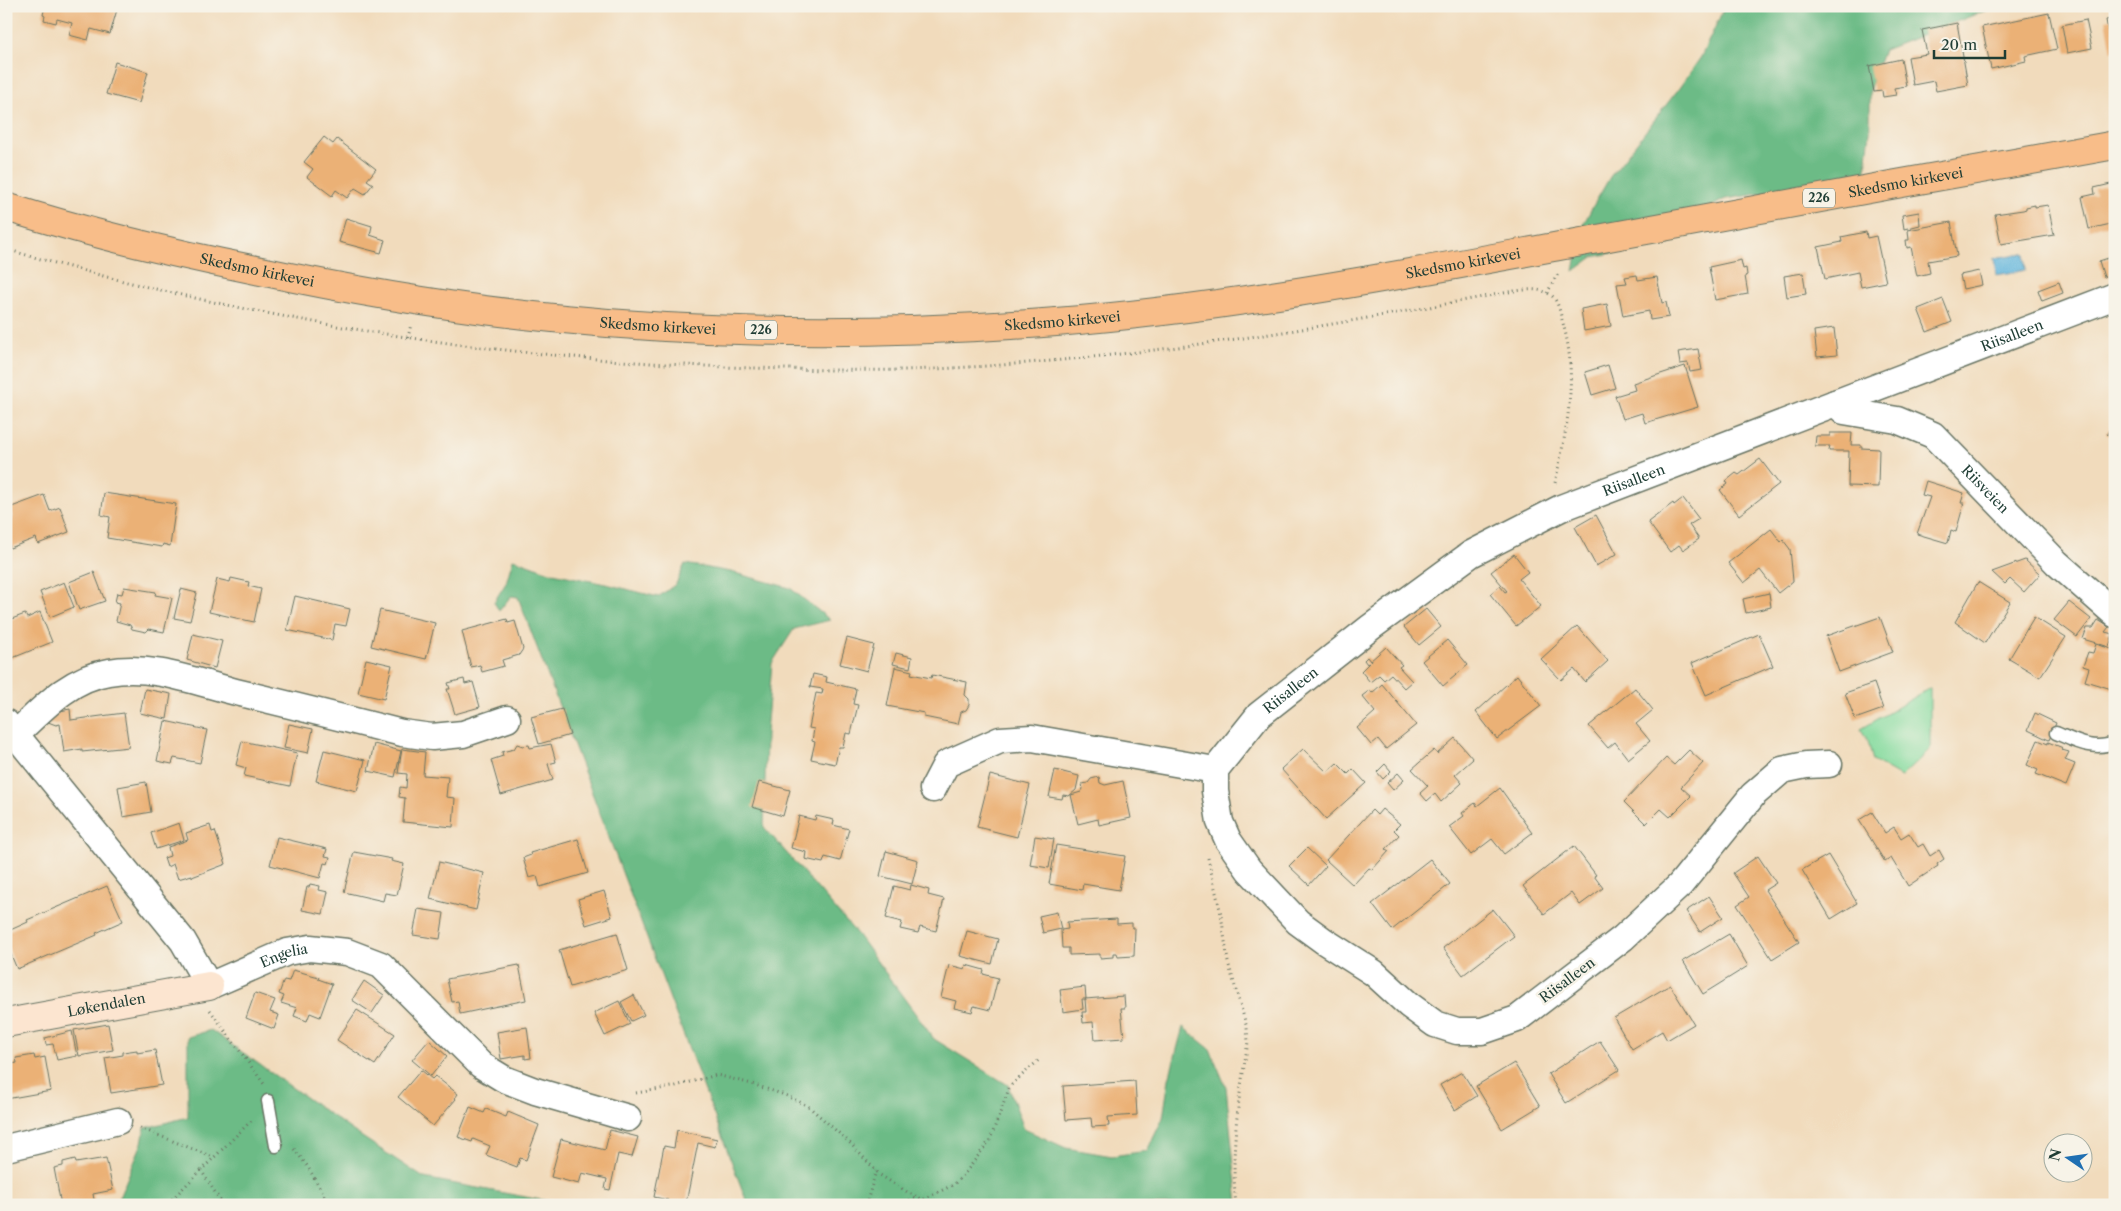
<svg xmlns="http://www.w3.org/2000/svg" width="2121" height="1211" viewBox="0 0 2121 1211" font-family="'Libre Caslon Text',serif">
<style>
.green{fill:#85db9f;stroke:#528c6a}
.forest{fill:#6cbb86;stroke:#467c5d}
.water{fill:#61b5dd;stroke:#407988}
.building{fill:#ebb176}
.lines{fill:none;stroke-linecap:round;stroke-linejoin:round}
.lane-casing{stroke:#687464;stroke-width:15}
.street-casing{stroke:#687464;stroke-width:29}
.secondary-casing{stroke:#687464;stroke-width:30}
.highway-casing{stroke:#687464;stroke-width:30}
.path{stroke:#687464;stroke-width:3;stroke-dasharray:1 4;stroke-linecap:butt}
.lane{stroke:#fff;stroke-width:12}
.street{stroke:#fff;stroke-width:26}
.secondary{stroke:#fce5d0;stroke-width:28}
.highway{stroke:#f8bd89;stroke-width:28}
.labels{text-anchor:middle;stroke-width:5;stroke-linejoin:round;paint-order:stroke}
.shield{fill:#f7f3e8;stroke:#60746a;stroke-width:1}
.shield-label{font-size:12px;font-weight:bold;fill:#1f3d34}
.street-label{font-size:14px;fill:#1f3d34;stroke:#f7f3e8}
</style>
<rect width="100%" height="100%" fill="#f7f3e8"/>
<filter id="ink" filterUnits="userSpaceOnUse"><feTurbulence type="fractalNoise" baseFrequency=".02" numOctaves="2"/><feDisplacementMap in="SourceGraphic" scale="10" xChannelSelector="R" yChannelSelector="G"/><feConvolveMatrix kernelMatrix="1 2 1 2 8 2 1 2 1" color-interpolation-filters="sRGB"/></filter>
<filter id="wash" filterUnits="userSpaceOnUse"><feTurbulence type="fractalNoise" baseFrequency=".0096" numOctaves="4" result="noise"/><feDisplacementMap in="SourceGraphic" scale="20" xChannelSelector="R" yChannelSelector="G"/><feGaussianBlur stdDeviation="1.12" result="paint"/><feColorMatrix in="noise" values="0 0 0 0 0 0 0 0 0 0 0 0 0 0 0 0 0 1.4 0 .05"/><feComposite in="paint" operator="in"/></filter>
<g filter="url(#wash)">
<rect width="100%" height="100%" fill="#f1dbbc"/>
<path class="green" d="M1930,688V749L1901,777L1873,761L1868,741L1861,729Z"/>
<path class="forest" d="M1725,6H1997L1884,50L1870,87V131L1865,178L1725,199L1640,247L1593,257L1574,271L1583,225L1592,208L1610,177L1677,91L1701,57Z
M513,559L553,573L610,585L658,597L676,584L685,564L731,572L790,588L830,620L794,629L772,663L766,733L764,827L857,934L934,1039L1008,1085L1024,1129L1066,1148L1112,1156L1147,1151L1163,1118L1169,1079L1183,1027L1210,1049L1226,1087L1238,1205H748L518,597L511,596L499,611L494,602L506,583Z
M211,1030L353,1131L424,1178L568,1205H116L142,1143L145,1128L188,1117V1037Z"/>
<path class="water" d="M2024,253L2026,270L1996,275L1994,258Z"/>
<g id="blocks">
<path class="building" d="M45,6H118L110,34L91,29L88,40L69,35L72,23L57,19L56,23L44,20L45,16L43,15Z
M2049,13L2057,49L2025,56L2026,61L1991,69L1982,27Z
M2115,18V51L2112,52L2106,20Z
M2086,20L2092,48L2067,53L2062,25Z
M1957,23L1968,85L1936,91L1934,81L1913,85L1908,57L1927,54L1922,30Z
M1901,59L1906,86L1894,88L1896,95L1883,97L1882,91L1874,92L1869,66Z
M115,62L148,72L139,103L106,94Z
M324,137L333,144L337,139L376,169L367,180L373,184L365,194L355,188L347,198L336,190L332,196L307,177L313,169L304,162Z
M2115,183V223L2089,229L2082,197L2095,194L2094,188Z
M2035,205V207L2048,205L2054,235L2001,244L1995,214L2023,210L2026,209V207Z
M1919,212L1920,225L1904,229L1902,215Z
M346,218L372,226L370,235L385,240L381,253L339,242Z
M1951,222L1957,256L1928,261L1930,273L1917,276L1911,247L1907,248L1906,240H1909L1908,230Z
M1866,232L1867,238L1876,236L1886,282L1861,287L1858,272L1825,279L1818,247L1842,242L1841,237Z
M2115,256V274L2104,277L2099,261Z
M1741,260L1743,269L1746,268L1747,275L1745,276L1748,294L1715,300L1709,267Z
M1979,271L1982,285L1963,289L1960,275Z
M1803,273L1806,294L1787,297L1784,276Z
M1637,275L1638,280L1657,277L1662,303L1666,302L1669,317L1650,320L1649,311L1623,316L1617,284L1627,283L1625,277Z
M2059,282L2063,293L2042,301L2038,290Z
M1943,299L1952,322L1927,332L1918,309Z
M1607,304L1611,326L1584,331L1581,309Z
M1834,328L1837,355L1817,357L1814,331Z
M1698,349L1702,370L1690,372L1688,363L1680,364L1678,352Z
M1608,365L1615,388L1592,395L1585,372Z
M1685,366L1698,407L1645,423L1642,413L1623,419L1615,396L1635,390L1633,383Z
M2115,420V439L2107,434Z
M1830,433H1852L1851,445H1861V448L1879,449L1878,487L1848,486L1849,451H1829L1830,446H1815L1816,436H1830Z
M1760,459L1779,484L1739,515L1720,490L1728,484L1726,481L1736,473L1739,475Z
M1926,481L1964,493L1961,503H1964L1956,532L1951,530L1948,543L1917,534L1930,497L1922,495Z
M104,493L176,504L170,546L163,544L162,547L107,538L110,517L101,515Z
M44,495L50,511L60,507L69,532L38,544L36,538L10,548L6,537V521L13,518L9,508Z
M1683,498L1699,519L1689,525L1699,539L1683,550L1679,545L1670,552L1648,522L1673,503L1674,505Z
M1596,515L1617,554L1596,566L1575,527Z
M1771,529L1781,542L1783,540L1790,549L1793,581L1778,593L1760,570L1744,583L1728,563Z
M1514,554L1528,572L1519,579L1541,606L1516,626L1490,594L1500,586L1505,592L1507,591L1491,572Z
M2025,560L2040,574L2024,592L2010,579L2005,584L1992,572Z
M94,572L105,601L79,610L69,582Z
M231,578L249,582L248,586L261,589L254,622L209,612L217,579L230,582Z
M64,582L74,607L50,617L40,592Z
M1978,582L2010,602L1985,643L1955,622Z
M124,587L156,592L155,595L172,598L164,632L149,629L146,632L132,629L130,625L116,621L120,603L115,602L117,593L122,594Z
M181,589L197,593L190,621L174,618Z
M1769,593L1771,607L1746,613L1743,599Z
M295,596L350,609L346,626L335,624L332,640L287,630Z
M2069,602L2091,619L2077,637L2054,620Z
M1426,609L1441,627L1419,645L1404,627Z
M380,610L435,623L426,659L371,646Z
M40,612L52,642L10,659L6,651V626L11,624L9,620L25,614L27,618Z
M1880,617L1893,652L1839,672L1826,636Z
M2034,617L2066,637L2040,677L2009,659Z
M507,619L508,623L515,621L523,649L519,655L502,660L504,666L482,672L480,665L471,667L462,631Z
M2098,620L2109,627L2105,632L2113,634L2109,647L2083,639L2087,628H2093Z
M1577,626L1608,661L1585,682L1574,669L1561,680L1541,659Z
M193,634L222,641L215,668L187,660Z
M1759,634L1773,666L1706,695L1692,663Z
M847,638L874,645L867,671L840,664Z
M1447,640L1468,665L1443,686L1422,661Z
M2096,644L2115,650V690L2085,681L2089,668L2083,666L2088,652L2093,653Z
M1386,647L1402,665L1399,667L1412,681L1404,688L1391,674L1384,680L1379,675L1370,682L1361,671L1369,663L1367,664L1364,660L1367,657L1370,661Z
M896,653L912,657L910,668L893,664Z
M366,659L392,665L384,699L358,693Z
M895,667L912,671L911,674L931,678L932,675L967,682L965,695L969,699V705L966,710L961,712L958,724L924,717V713L887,706Z
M813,674L827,677L826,682L856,689L853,704L858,705L851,734L846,733L843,747H839L835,764L811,759L815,742L812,741L814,729L809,728L816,693L822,694L823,689L810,687Z
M1517,675L1541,706L1497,739L1476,712Z
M464,679L465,684L473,682L480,707L455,714L447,689H450L448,683Z
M1874,683L1883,709L1855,719L1845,693Z
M1382,684L1416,725L1386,749L1378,739L1371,745L1357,728L1375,712L1362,696L1370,690L1372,693Z
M1635,688L1653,710L1636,724L1650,741L1628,759L1615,742L1608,748L1589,726Z
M145,689L171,694L167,719L140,713Z
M70,709L71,720L124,713L129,747L82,752V749L64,752L60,724L56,725L48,722L60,711Z
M562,709L570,735L539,744L531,717Z
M2035,713L2056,723L2049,740L2028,730Z
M165,721L207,730L200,763L174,758L172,764L157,761Z
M289,724L313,729L308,753L284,748Z
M1455,738L1473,759L1455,775L1462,783L1441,802L1435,794L1427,801L1420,793L1428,786L1412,769L1434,750L1437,754Z
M2038,740L2048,744V742L2063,748L2062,750L2069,752L2065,760L2075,764L2066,786L2036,774L2038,770L2027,765Z
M242,741L297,753L290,786L244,776L246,768L236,765Z
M374,744L401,751L395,777L368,771Z
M517,744L523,746L529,745L530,748L551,744L556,762L548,764L553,780L501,795L491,760L503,756L502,752L514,749Z
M402,749L425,752L423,775L448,777L446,797L455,798L453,827L403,822L405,798L399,797L400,787L406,788L407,774L398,773Z
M1303,749L1327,772L1337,763L1348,774L1353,769L1366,783L1326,819L1281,769Z
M324,750L365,760L357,791L316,781Z
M1689,750L1703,763L1681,787L1691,796L1670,817L1661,809L1646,824L1624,802L1666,758L1674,765Z
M1385,764L1391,771L1383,779L1377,772Z
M1055,770L1079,776L1076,790L1069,796L1063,795L1062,799L1049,797Z
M1398,773L1404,780L1393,790L1387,783Z
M990,775L1030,785L1017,837L977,827Z
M1099,777L1100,783L1105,785L1123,781L1131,818L1099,825L1098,819L1078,824L1071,795L1081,792L1083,789L1082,784L1088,783L1091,779Z
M146,782L151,812L123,817L118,787Z
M759,782L790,790L783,816L752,807Z
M1500,788L1532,833L1504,854L1492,839L1471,855L1449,827L1464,816L1462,813L1475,803L1477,806Z
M1382,809L1400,824L1394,830L1399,835L1386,849L1389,851L1372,870L1369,868L1353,885L1326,860L1372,810L1377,815Z
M1872,812L1885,833L1894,827L1901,838L1909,833L1918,847L1923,844L1930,856L1939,850L1944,859L1937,864L1938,866L1908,886L1891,858L1885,862L1859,820Z
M799,816L815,820L816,816L834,820L833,825L849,829L840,861L825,857L823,863L805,859L806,852L791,848Z
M179,823L184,840L156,849L151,833Z
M210,825L212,832L215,831L226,864L192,877V875L178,879L173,864L167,867L164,858L170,856L168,847L188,840L186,833Z
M1035,836L1054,839L1049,868L1030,865Z
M277,837L327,849L325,856L330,857L328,864L324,863L320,878L270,865Z
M578,839L588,873L540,887L537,876L529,878L523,858L531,855L530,853Z
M1056,845L1125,856L1119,890L1083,884L1082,890L1049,884Z
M1574,846L1596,875L1594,876L1603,888L1580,905L1571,893L1544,914L1523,886Z
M1307,848L1326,866L1309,885L1289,866Z
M886,851L918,860L912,884L880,876Z
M354,852L392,859L391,861L404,864L397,895L385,893L383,901L344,892Z
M1828,855L1857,903L1831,919L1802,870Z
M1758,856L1776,883L1765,890L1799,942L1772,959L1737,905L1749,897L1733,873Z
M1430,859L1450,884L1392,930L1372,904Z
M439,862L484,873L476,910L430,899Z
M310,884L320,886L319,890L328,892L323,914L302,910L307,887H309Z
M911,885L929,890L928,895L944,899L936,931L920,927L918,933L900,929L902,922L886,918L894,886L910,890Z
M107,886L123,921L96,933L97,935L17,969L6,943V932L28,922L27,920Z
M604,891L612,917L586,925L578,899Z
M1709,896L1723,917L1700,932L1686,911Z
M418,909L444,913L440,939L413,935Z
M1493,909L1514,936L1463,975L1443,948Z
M1057,912L1061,929L1043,933L1039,916Z
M1117,919V924L1132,923V928H1135L1134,956L1118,957L1117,953H1113V957L1100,958V954L1069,955V948H1062L1061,930L1068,929L1067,922Z
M967,931L998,939L992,964L960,956Z
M617,933L628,970L570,987L559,950Z
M1729,934L1748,966L1703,994L1683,961Z
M519,965L526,1000L460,1014L458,1001L452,1002L447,979Z
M949,965L965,969L966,965L984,970L983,974L998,978L990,1010L974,1006L972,1012L954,1008L956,1001L941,997Z
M293,970L319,977L318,979L332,984L320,1017L310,1013L307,1021L294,1016L297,1008L281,1003L284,996L279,994L284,980L289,981Z
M364,981L384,995L372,1013L352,1000Z
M1670,985L1694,1024L1667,1040L1662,1031L1632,1049L1614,1018Z
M1085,987L1086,999H1082L1083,1009L1063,1012L1060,990Z
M255,993L275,1000L270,1012L279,1015L274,1029L246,1018Z
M634,995L644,1015L631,1021L621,1002Z
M1124,996L1125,1008H1121L1124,1038L1095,1040L1093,1022L1083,1023L1082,1012H1086L1085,999Z
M619,1001L630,1024L605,1036L594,1013Z
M357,1010L395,1034L375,1065L337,1040Z
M108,1024L113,1050L79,1056L74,1030Z
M527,1027L531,1058L525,1059V1055L501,1059L497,1032Z
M72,1031L77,1056L57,1060L53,1044L46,1045L45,1038Z
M429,1040L447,1056L431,1076L412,1060Z
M1600,1041L1619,1070L1566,1103L1548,1074Z
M137,1050V1053L155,1050L162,1085L111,1093L105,1058L123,1055V1052Z
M34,1055L35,1059L45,1057L51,1091L6,1099V1065L17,1063L16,1058Z
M1514,1063L1540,1106L1502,1129L1476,1086Z
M421,1070L432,1079L435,1076L458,1094L455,1098L456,1099L433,1126L398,1097Z
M1462,1072L1477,1096L1455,1110L1440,1085Z
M1135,1081L1137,1115L1108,1117L1109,1126L1092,1127L1091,1118L1066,1120L1063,1086Z
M470,1107L484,1113L486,1109L506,1117L508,1112L539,1125L526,1160L520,1158L517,1167L486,1155L490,1146L473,1139L472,1142L458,1137Z
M610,1130L638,1137L632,1157L618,1154L610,1190L605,1189L607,1179L582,1173L579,1184L551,1177L561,1139L605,1150Z
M677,1130L717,1139L715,1147L698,1143L686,1203L666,1205L668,1200L654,1197L664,1146L674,1148Z
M106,1158L113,1190L93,1194L95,1205H61L54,1168L63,1166V1162L75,1159L76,1163Z"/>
</g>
</g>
<g filter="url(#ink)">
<use href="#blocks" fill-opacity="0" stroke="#687464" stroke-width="1"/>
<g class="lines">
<g class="lane-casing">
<path id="lane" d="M2056,733C2075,741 2095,752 2115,742
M268,1101L276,1146"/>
</g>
<g class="street-casing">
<g id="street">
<path id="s1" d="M1835,403L1844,411L1897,420L1933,435L2057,563L2115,614"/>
<path id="s2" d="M6,723L183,941L209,986L287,952L310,948L347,952L381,965L481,1065L504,1079L535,1091L628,1118"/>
<path d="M16,734C43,708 70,678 109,672C151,664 196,682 236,692C291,705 347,719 402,733L432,737L463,734L507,719"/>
<path id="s3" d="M1829,764L1806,765L1782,770L1753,795L1680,885L1623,938L1517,1019L1482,1031H1457L1435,1024L1409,1005L1374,973L1324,941L1298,922L1249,870L1228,840L1220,822L1215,791V770L1259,715L1371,627L1471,554L1561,508L2115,296"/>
<path d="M933,789L946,764L1000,740L1032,738L1215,770"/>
<path d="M6,1148L118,1121"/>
</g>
</g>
<g class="secondary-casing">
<g id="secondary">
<path id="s4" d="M6,1023L209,986"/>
</g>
</g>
<g class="highway-casing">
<g id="highway">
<path id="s5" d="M6,207C88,233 172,253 256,270C354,291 453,308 553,318C719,335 889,335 1056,322C1231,308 1404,274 1576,243C1756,209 1935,177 2115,145"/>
</g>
</g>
<path class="path" d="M6,249C249,321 501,360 754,368C820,370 887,372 953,368C1142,358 1328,327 1514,291C1527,290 1541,287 1552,296C1558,301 1560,312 1562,320C1579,375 1567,428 1555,483
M1547,293L1559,272
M408,338L411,324
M1208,858L1221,914L1228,962L1247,1028L1248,1042C1239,1097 1230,1149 1236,1205
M210,1010L264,1084
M636,1093L672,1087L717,1075L752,1084L785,1095L808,1106L849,1142L880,1175L909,1193L935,1205
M140,1128L213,1157
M294,1149L308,1167L330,1205
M201,1170L223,1205
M172,1199L253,1119
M866,1205L876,1171
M895,1205L912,1199H924L953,1185L963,1176L990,1140L1010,1086L1040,1059"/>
<use href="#lane" class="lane"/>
<use href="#street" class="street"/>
<use href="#secondary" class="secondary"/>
<use href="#highway" class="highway"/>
</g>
</g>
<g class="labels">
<g class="shield">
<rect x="1803" y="188.5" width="32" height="19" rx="4"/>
<rect x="745" y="320.5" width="32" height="19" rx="4"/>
</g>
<g class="shield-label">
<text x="1819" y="202">226</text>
<text x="761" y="334">226</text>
</g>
<g class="street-label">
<text dy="5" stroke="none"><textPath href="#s5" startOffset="1924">Skedsmo kirkevei</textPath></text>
<text dy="5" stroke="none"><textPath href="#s5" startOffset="1474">Skedsmo kirkevei</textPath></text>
<text dy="5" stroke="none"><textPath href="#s5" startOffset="259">Skedsmo kirkevei</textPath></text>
<text dy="5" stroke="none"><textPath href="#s5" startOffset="1069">Skedsmo kirkevei</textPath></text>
<text dy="5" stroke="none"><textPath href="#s5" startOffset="664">Skedsmo kirkevei</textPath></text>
<text dy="5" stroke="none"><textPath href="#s3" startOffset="1770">Riisalleen</textPath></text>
<text dy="5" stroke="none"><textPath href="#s3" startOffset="1365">Riisalleen</textPath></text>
<text dy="5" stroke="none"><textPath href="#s1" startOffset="180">Riisveien</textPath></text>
<text dy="5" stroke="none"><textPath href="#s3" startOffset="960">Riisalleen</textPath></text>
<text dy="5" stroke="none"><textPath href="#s2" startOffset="414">Engelia</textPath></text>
<text transform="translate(1567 980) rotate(-37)" y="5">Riisalleen</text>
<text dy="5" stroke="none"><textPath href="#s4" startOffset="102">Løkendalen</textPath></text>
</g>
</g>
<rect width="2121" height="1211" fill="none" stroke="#f7f3e8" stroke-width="25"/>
<g transform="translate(2068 1158) rotate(283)"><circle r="24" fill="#f7f3e8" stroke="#a1aaa0"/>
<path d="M0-4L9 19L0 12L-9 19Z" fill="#1f6fb2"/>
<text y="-8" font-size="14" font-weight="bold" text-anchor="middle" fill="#1f3d34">N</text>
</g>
<path d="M1934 50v8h71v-8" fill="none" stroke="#1f3d34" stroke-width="2.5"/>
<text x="1941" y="50" font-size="15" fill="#1f3d34" stroke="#f7f3e8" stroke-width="4" paint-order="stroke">20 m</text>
</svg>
